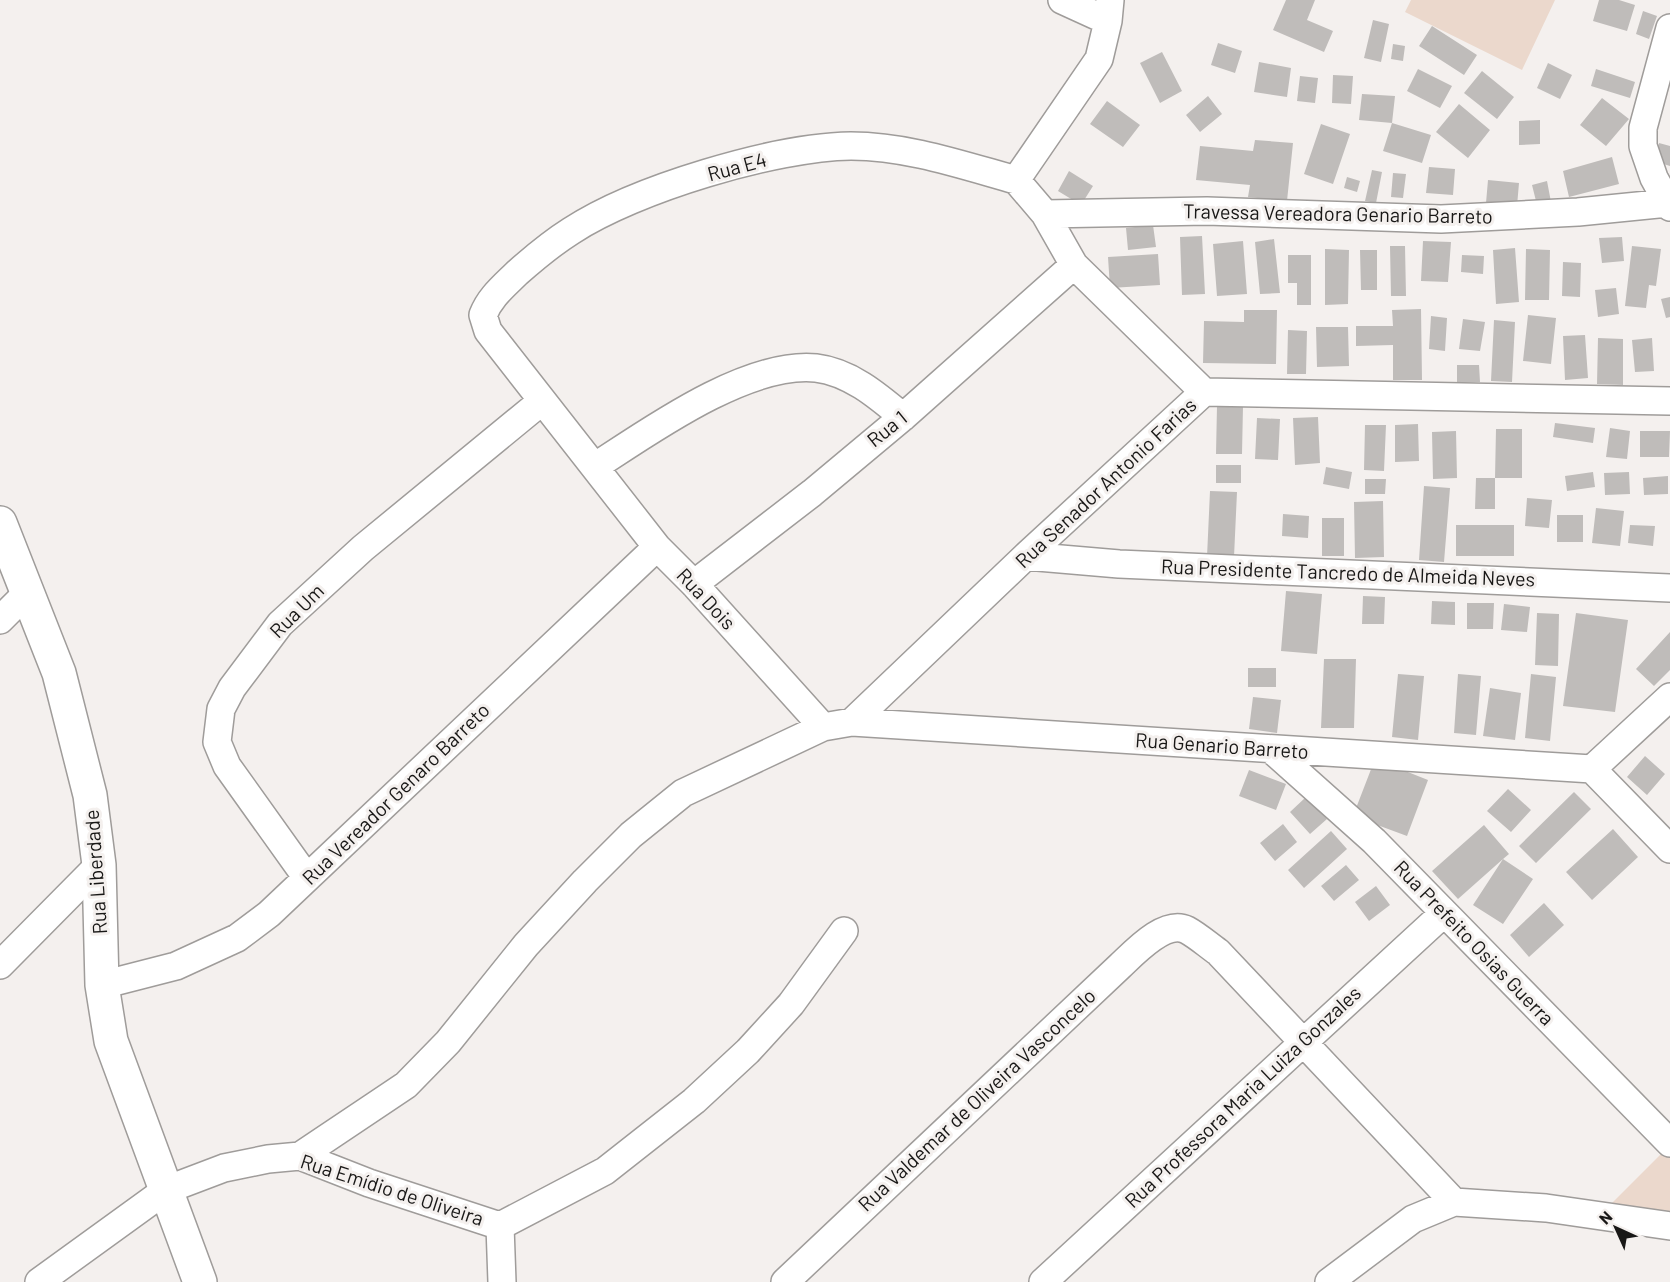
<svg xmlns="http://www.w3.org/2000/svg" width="1670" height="1282" viewBox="0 0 1670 1282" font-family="Barlow,sans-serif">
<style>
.green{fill:#ebd8cc}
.building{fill:#bfbcba}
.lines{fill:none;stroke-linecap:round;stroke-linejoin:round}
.street-casing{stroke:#9f9c9a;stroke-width:30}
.secondary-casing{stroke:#9f9c9a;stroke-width:36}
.street{stroke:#fff;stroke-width:27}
.secondary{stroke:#fff;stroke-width:33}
.labels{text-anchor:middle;stroke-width:6;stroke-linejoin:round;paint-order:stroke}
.street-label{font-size:20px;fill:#181716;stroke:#f4f0ee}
</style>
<rect width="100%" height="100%" fill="#f4f0ee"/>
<path class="green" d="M1411,0H1555L1522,70L1405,12Z
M1665,1150L1670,1155V1217L1610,1205Z"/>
<path class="building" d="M1286,0H1315L1307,20L1333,31L1324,52L1273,30Z
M1599,0H1619L1635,5L1627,31L1593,21Z
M1643,11L1657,16L1649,39L1636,34Z
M1373,20L1389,24L1381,62L1364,58Z
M1432,26L1477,55L1464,75L1419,46Z
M1218,43L1242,51L1235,73L1211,65Z
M1393,44L1405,46L1403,61L1391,59Z
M1162,52L1182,91L1160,103L1140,63Z
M1259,62L1291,68L1287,97L1254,92Z
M1548,63L1572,75L1560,99L1537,88Z
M1418,69L1452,86L1440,108L1407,91Z
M1596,69L1635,82L1630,98L1591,86Z
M1482,71L1514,97L1497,119L1464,93Z
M1333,75L1353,76L1351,104L1332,103Z
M1300,76L1318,78L1315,103L1297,101Z
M1362,94L1395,96L1392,123L1359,120Z
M1208,96L1222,114L1200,132L1186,115Z
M1602,98L1629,119L1606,146L1580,125Z
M1107,101L1140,125L1123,147L1090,124Z
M1459,104L1490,130L1468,158L1436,132Z
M1540,120V144L1519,145V121Z
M1392,123L1431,135L1422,163L1383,151Z
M1321,124L1350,134L1333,184L1304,174Z
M1255,140L1293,143L1287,201L1248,197L1250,185L1196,180L1200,146L1253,151Z
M1659,143L1670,146V166L1654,161Z
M1612,157L1619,184L1569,197L1563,171Z
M1429,167L1455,169L1453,195L1426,193Z
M1372,170L1382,172L1376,203L1365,201Z
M1069,171L1093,186L1081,205L1058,191Z
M1393,173L1406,174L1403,198L1391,197Z
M1347,177L1360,181L1357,192L1344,188Z
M1488,180L1519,183L1517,206L1486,203Z
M1547,181L1551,202L1537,205L1532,185Z
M1153,225L1156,247L1128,250L1126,228Z
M1202,236L1205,294L1182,295L1180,237Z
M1622,237L1624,261L1602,263L1599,238Z
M1274,239L1280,293L1260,294L1255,242Z
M1243,241L1247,294L1217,296L1213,244Z
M1423,241L1451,242L1448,282L1421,281Z
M1390,246H1405L1406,296H1391Z
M1632,246L1661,249L1656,286L1649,285L1646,308L1625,306Z
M1515,248L1519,302L1496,304L1493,250Z
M1325,249L1349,250L1348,304L1325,305Z
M1526,249L1550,250L1549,300H1525Z
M1360,250H1377V290H1361Z
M1158,254L1160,285L1110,288L1108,257Z
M1288,255H1311V305H1297V283H1288Z
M1462,255L1484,256L1483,274L1461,272Z
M1563,262L1581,263L1580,297L1562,296Z
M1616,288L1619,314L1598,317L1595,290Z
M1670,297V317L1666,318L1661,299Z
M1421,309L1422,380H1393V345L1356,346V326H1393L1392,310Z
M1244,310H1277L1276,364L1203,363L1204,321L1244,322Z
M1528,315L1556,318L1551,364L1523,361Z
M1431,316L1447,318L1445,351L1429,349Z
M1463,319L1485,322L1480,351L1459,349Z
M1494,320L1515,322L1512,382L1491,381Z
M1316,327H1348L1349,366L1317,367Z
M1288,330L1307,331L1306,374H1287Z
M1585,335L1588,378L1565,380L1563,336Z
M1598,338L1623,339V385L1597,384Z
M1652,338L1654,371L1635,372L1632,340Z
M1457,365H1479L1480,382L1457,383Z
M1217,406H1243L1242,454H1216Z
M1318,417L1320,463L1295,465L1293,418Z
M1257,418L1280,419L1278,460L1255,459Z
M1555,423L1595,428L1593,443L1553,437Z
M1418,424L1419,461L1395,462V425Z
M1365,425H1386L1384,471L1364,470Z
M1610,428L1630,431L1627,459L1606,457Z
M1496,429H1522V478H1495Z
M1456,431L1457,478L1433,479L1432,432Z
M1640,431H1670L1669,457H1640Z
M1216,465H1241V483H1216Z
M1326,467L1352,472L1349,489L1323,484Z
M1593,472L1595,487L1567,491L1565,476Z
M1629,472L1630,494L1605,495L1604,473Z
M1668,476V494L1644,495L1643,478Z
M1476,478H1495V509H1475Z
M1365,479H1386L1385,494H1365Z
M1424,486L1450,488L1444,562L1419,560Z
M1210,491L1237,492L1234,557H1207Z
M1527,498L1552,500L1549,528L1525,526Z
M1383,501L1384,557L1355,558L1354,502Z
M1596,508L1624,511L1620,546L1592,543Z
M1283,514L1309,516L1308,538L1282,536Z
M1557,515H1583V542H1557Z
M1322,518H1344V556H1322Z
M1456,525H1514V556H1456Z
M1630,525L1655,526L1653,546L1628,543Z
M1286,591L1322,594L1317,654L1281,651Z
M1363,596L1385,597L1384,624H1362Z
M1432,601L1455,602V625L1431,624Z
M1467,603H1494L1493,629H1467Z
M1504,604L1530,607L1527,632L1501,630Z
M1537,613L1559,614L1558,666L1535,665Z
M1576,613L1628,620L1615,712L1563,706Z
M1670,632V670L1654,686L1636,669Z
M1324,659H1356L1354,728H1321Z
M1248,668H1276V687H1248Z
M1398,674L1424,676L1418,740L1392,737Z
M1458,674L1481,676L1476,735L1454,733Z
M1531,674L1556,677L1550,741L1525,738Z
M1490,688L1521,693L1515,740L1483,736Z
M1253,697L1281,700L1277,733L1249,729Z
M1645,756L1665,774L1647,795L1627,777Z
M1375,759L1428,780L1407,836L1353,816Z
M1249,770L1286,784L1276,810L1239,796Z
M1508,789L1531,810L1511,832L1487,811Z
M1574,792L1591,809L1536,863L1519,846Z
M1306,797L1327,819L1310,834L1290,812Z
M1283,824L1297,842L1275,861L1260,843Z
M1484,825L1509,854L1503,859L1533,879L1503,924L1473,905L1503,859L1458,899L1432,871Z
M1613,829L1638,857L1592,900L1566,872Z
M1331,831L1347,849L1304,888L1288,870Z
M1346,865L1359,880L1334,901L1321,886Z
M1376,886L1390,905L1369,921L1355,902Z
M1544,903L1564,925L1529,957L1510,935Z"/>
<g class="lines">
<g class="street-casing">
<path id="street" d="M1062,0L1108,21
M1670,28L1643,128V146L1654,178L1670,207
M1016,180L1045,214L1074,265L1204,392
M1016,180L1099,59L1108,21L1110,0
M1045,214L1207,211L1441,219L1578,212L1668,203
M596,466C651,430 748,361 816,368C850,372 878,396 903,417
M1026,556L1119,564L1670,588
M694,584L812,493L903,417L1074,265
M0,620L26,594
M852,722L1026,556L1204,392L1670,401
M823,727L694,584L657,547L488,331L483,315C490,297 504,286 517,273C534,258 552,243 571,231C635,189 775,147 851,146C907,146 962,165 1016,180
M1272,750L1374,841L1670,1143
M1592,769L1670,849
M1592,769L1670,697
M307,878L227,766L217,742L221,709L232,688L280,624L363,548L542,401
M0,965L99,865
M102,985L176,966L237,938L269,914L657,547
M300,1156L406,1085L448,1042L526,945L585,881L631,835L683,793L823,727L852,722L1592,769
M500,1226L502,1282
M39,1282L166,1190L224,1168L268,1159L300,1156L369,1183L500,1226L605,1171L694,1101L748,1051L791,1004L844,931
M785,1282L1120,966C1135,952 1165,919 1187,930C1198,936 1208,945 1218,952L1454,1202
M1043,1282L1444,913
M1329,1282L1413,1219L1454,1202L1546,1208L1670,1226"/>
</g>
<g class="secondary-casing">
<path id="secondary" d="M0,523L59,673L90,795L99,865L102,985L111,1041L200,1282"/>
</g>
<use href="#street" class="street"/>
<use href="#secondary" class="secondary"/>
</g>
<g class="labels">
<g class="street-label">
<text transform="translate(737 167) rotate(-15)" y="7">Rua E4</text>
<text transform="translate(1338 214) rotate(1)" y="7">Travessa Vereadora Genario Barreto</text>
<text transform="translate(887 429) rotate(-39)" y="7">Rua 1</text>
<text transform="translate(1106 483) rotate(-43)" y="7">Rua Senador Antonio Farias</text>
<text transform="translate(1348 573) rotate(2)" y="7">Rua Presidente Tancredo de Almeida Neves</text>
<text transform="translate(706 599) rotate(47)" y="7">Rua Dois</text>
<text transform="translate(297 611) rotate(-45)" y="7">Rua Um</text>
<text transform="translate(1222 746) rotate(4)" y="7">Rua Genario Barreto</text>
<text transform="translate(396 794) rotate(-44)" y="7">Rua Vereador Genaro Barreto</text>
<text transform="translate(96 872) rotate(-94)" y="7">Rua Liberdade</text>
<text transform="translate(1474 943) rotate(46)" y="7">Rua Prefeito Osias Guerra</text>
<text transform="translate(1243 1097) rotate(-43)" y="7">Rua Professora Maria Luiza Gonzales</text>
<text transform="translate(977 1100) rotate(-43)" y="7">Rua Valdemar de Oliveira Vasconcelo</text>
<text transform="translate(392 1190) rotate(18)" y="7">Rua Emídio de Oliveira</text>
</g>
</g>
<g transform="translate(1616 1228) rotate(315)" stroke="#f4f0ee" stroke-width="4.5" paint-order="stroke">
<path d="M0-4.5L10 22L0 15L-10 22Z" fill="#181716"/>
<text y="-9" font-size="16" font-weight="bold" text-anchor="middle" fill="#181716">N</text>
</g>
</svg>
